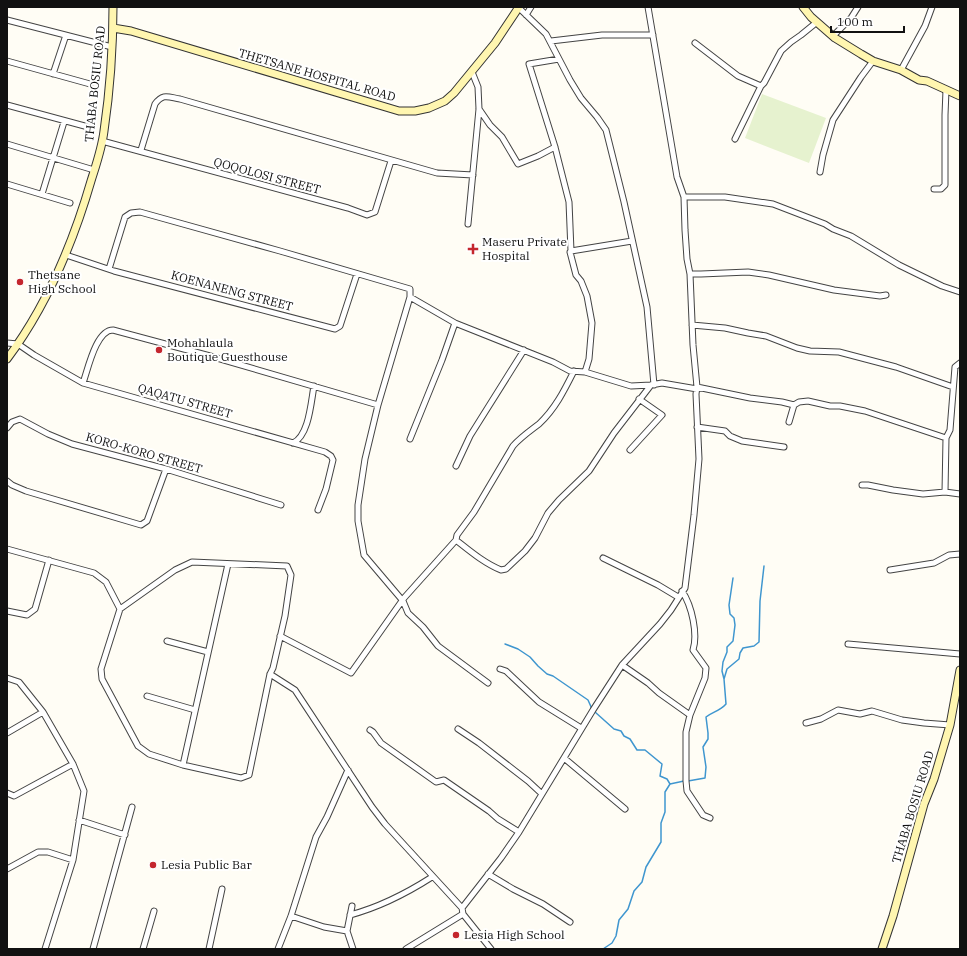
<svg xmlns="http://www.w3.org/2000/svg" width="967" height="956" viewBox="0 0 967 956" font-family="'IBM Plex Serif',serif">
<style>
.pitch{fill:#e6f2cf}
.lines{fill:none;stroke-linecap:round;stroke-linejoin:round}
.stream{stroke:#3f96cf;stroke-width:1.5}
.street-casing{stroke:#444;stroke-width:7}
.secondary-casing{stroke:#333;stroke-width:9}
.street{stroke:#fff;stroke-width:5}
.secondary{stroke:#fff6b0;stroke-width:7}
.poi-dot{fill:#c4262e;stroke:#fff;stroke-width:1.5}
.labels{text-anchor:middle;stroke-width:4;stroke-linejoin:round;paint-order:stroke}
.street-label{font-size:12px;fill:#111;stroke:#fff}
.poi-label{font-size:12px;fill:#111;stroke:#fff;text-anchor:start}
</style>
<rect width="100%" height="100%" fill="#fffdf5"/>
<path class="pitch" d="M762,94L826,118L809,163L745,138Z"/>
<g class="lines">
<path class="stream" d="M505,644L518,649L530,657L538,666L547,674L553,676L588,700L592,709
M724,679L727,669L739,659L740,653L743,648L754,646L759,642L760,601L764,566
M595,712L614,729L621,731L624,736L630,739L637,750H645L662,764L660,776L667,779L670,784L665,792V812L661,823V842L646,867L642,882L634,891L628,909L619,920L616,936L612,943L603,949
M688,781L705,778L706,767L703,747L708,739V733L706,717C712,712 720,711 726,704L724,679L722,671L723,662L727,652V647L733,641L735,625L734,618L730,614L729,605L733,578
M670,784L684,781"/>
<g class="street-casing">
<path id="street" d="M519,8L546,34L570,80L581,98L597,117L606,130L624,202L647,307L654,385
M526,15L531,7
M7,20L112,47
M833,36L851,18L858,7
M551,41L602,35H653
M695,43L738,76L761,86
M559,59L529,64L555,147L569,202L571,251L570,252L576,275L581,281L587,296L592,323L589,359L585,372
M7,61L90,84
M901,70L925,26L932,7
M53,74L66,35
M7,105L92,128
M479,109L490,125L502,137L518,164L538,156L555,147
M735,139L761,86L764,83L781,51L791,42L801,35L817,22
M102,141L348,208L367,215L375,212L391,161
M7,144L94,170
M141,150L155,104C163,93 168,97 180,99L437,173L473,175
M820,172L823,155L833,120L861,77L873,61
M7,184L70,203
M934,189H941L945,185V115L946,90
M42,194L64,122
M684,197H725L773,204L825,224L833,229L851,236L899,265L942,286L960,292
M468,224L479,109L478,87L472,72
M571,251L632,241
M66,255L114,271L335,329L340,326L357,274
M109,269L125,217L131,213L140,212L280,251L410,289V297L455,323
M690,274H701L748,272L769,275L834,290L880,296L886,295
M410,297L378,405L365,459L358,505V521L364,555L403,601L408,613L423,627L438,646L488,683
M692,325L725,328L748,333L766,336L797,348L810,351L839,352L896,367L953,387
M7,343L18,344L34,355L83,383L325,452L331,456L333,460L326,489L318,510
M83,383C88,369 96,330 113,330L210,356L378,405
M697,387L750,398L782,402L794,405L799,402L808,401L830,406H840L865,411L946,438L950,430L955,367L960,363
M789,422L794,405
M697,427L725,431L730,436L742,441L784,447
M7,428L12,422L20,419L48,434L72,444L166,469L281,505
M410,439L442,360L455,323L553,362L570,371L585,372L631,386L651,385L662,383L697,389
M293,443C309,436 311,402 314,386
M630,450L662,415L639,399
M456,466L470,436L524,350
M7,481L12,485L26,491L141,525L147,521L166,469
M862,485H868L893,490L923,494L945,492L960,494
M945,492L946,438
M456,540L457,535L474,512L513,446C521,437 530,431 539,424C555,409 564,391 574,371
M7,549L94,573L106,582L120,609
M603,558L658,585L678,597
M192,562L287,566L291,575L285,616L273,668L270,674L249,775L241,778L183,765L149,754L138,746L102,679L101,669L120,609L175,570Z
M890,570L934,563L949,555L960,554
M682,591C692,606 698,634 693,650L706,668L705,678L690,715L686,732V781L687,791L703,815L710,818
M7,611L27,615L35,609L49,560
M280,636L351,673L404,598L456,540C470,551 484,563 501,570L506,569L525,551L535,538L548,513L559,500L589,471L614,433L651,385
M167,641L208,652
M848,644L960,654
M622,665L648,683L659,693L690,715
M500,669L506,671L539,702L581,728
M270,674L295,690L372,807L385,824L462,908L463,914L491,949
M7,678L19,682L43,712L73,764L84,791L73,860L45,949
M147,696L195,710
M806,723L821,719L838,710L860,714L872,711L902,720L924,723L950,725
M458,729L479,743L528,781L542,794
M370,730L373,732L381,743L436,782L444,780L489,811L498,819L519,832
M7,733L43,712
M564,758L625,809
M183,765L228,564
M7,793L14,796L73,764
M79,820L125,835
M7,869L38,852H48L73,860
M488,874L513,889L543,904L570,922
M352,906L347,931L353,949
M462,908L501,858L519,832L593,710L622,665L660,624L671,610L685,588L694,515L699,459L696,394L697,387L693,345L690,274L687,259L685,230L684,197L677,177L648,7
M350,915C380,907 407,893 432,877
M291,916L324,927L347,931
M93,949L132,807
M143,949L154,911
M209,949L222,889
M278,949L291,916L316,837L327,817L348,770
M406,949L463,914"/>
</g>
<g class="secondary-casing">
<path id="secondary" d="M803,7L811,17L835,38L861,54L873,61L901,70L919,80L927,81L960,96
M113,28L131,31L399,111H415L429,108L445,101L454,93L495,43L519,7
M7,359C46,307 73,243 91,181C96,165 102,148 104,131C110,90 113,48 113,7
M882,949L893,916L924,804L934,779L950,725L960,670"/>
</g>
<use href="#street" class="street"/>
<use href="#secondary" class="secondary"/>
</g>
<g class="poi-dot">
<path d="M471 243h4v4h4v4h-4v4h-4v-4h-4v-4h4z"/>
<circle cx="20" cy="282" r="4"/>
<circle cx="159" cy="350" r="4"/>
<circle cx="153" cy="865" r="4"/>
<circle cx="456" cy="935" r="4"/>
</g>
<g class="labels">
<g class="street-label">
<text transform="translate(317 75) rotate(16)" y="4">THETSANE HOSPITAL ROAD</text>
<text transform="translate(95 84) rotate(-84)" y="4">THABA BOSIU ROAD</text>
<text transform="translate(267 176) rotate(15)" y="4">QOQOLOSI STREET</text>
<text transform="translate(232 291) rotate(15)" y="4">KOENANENG STREET</text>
<text transform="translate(185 401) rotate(16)" y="4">QAQATU STREET</text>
<text transform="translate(144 453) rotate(16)" y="4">KORO-KORO STREET</text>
<text transform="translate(913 807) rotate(-73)" y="4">THABA BOSIU ROAD</text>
</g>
<g class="poi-label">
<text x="482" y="246">Maseru Private<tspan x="482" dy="14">Hospital</tspan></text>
<text x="28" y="279">Thetsane<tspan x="28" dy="14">High School</tspan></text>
<text x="167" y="347">Mohahlaula<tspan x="167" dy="14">Boutique Guesthouse</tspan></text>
<text x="161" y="869">Lesia Public Bar</text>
<text x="464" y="939">Lesia High School</text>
</g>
</g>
<rect width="967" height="956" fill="none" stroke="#111111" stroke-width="16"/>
<path d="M831 26v6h73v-6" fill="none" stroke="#111111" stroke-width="2"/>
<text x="837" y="26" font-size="12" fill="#111111" stroke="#ffffff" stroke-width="3" paint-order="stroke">100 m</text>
</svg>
